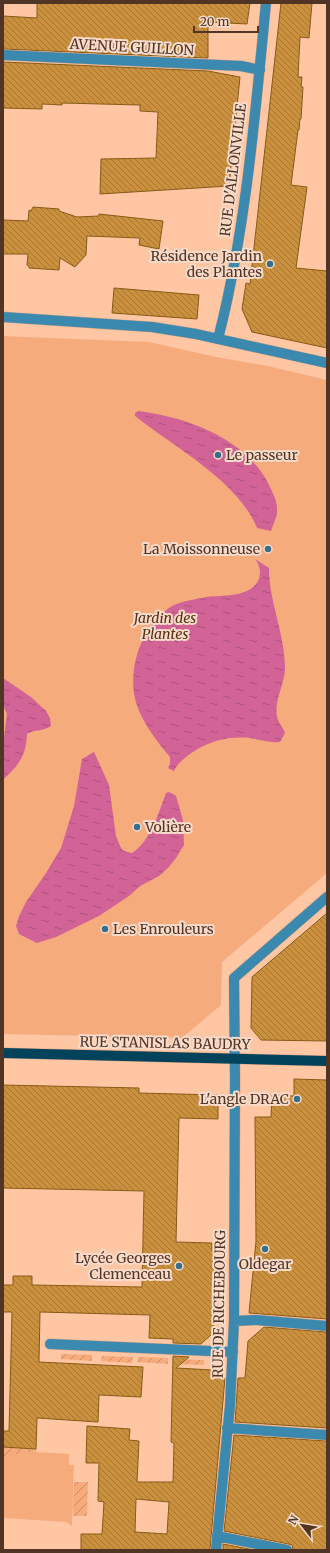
<svg xmlns="http://www.w3.org/2000/svg" width="330" height="1553" viewBox="0 0 330 1553" font-family="Merriweather,serif">
<style>
.park{fill:#f6ab7d}
.garden{fill:url(#garden-furrows)}
.water{fill:url(#water-ripples)}
.building{fill:url(#building-back-hatch);stroke:#875b16;fill-rule:evenodd}
.lines{fill:none;stroke-linecap:round;stroke-linejoin:round}
.minor-casing{stroke:#d9a688;stroke-width:11}
.major-casing{stroke:#d9a688;stroke-width:11}
.minor{stroke:#3b89af;stroke-width:10}
.major{stroke:#03425b;stroke-width:10}
.poi-dot{fill:#376e89;stroke:#f8dbca;stroke-width:1.5}
.labels{text-anchor:middle;stroke-width:4;stroke-linejoin:round;paint-order:stroke}
.street-label{font-size:14px;fill:#513524;stroke:#f8dbca}
.poi-label{font-size:14px;fill:#513524;stroke:#f8dbca;text-anchor:end}
.park-label{font-size:14px;font-style:italic;fill:#572e12;stroke:#f8dbca}
</style>
<defs>
<pattern id="garden-furrows" width="10" height="10" patternUnits="userSpaceOnUse"><rect width="10" height="10" fill="#f6ab7d"/><path d="M-1 1l2-2M0 10L10 0M9 11l2-2" fill="none" stroke="#ca8c66"/></pattern>
<pattern id="water-ripples" width="26" height="14" patternUnits="userSpaceOnUse"><rect width="26" height="14" fill="#d26397"/><path d="M2 4q2-2 4 0t4 0M15 11q2-2 4 0t4 0" fill="none" stroke="#ad527b"/></pattern>
<pattern id="building-back-hatch" width="6" height="6" patternUnits="userSpaceOnUse"><rect width="6" height="6" fill="#ca903d"/><path d="M-1 5l2 2M0 0l6 6M5-1l2 2" fill="none" stroke="#a67633"/></pattern>
</defs>
<rect width="100%" height="100%" fill="#ffc6a4"/>
<path class="park" d="M3,336L149,342L216,357L268,366L327,380V873L222,962L221,1005L182,1038L3,1034Z
M3,1444L36,1448V1452L69,1454V1465H74L72,1526L66,1522L3,1518Z"/>
<path class="garden" d="M61,1354L92,1355V1361L61,1359Z
M102,1356L133,1357L132,1363L101,1361Z
M138,1357L168,1358V1364L137,1362Z
M173,1359L204,1360V1365L173,1364Z
M3,1444L30,1448V1452C20,1452 11,1454 3,1461Z
M74,1482H88L87,1516H73Z"/>
<path class="water" d="M138,411C187,417 248,439 270,487C274,495 278,504 277,513C276,519 273,525 271,531L257,528C238,481 174,447 135,416V413Z
M255,559L269,568C269,602 285,634 285,668C285,685 272,703 278,720C280,725 284,729 285,733L280,742C269,743 260,740 250,738C230,736 213,740 196,750C188,755 178,762 174,771L168,768L170,764V757C155,739 138,717 134,694C130,665 141,632 162,614C165,611 168,608 172,606C182,601 196,599 207,597C223,595 251,598 259,579C261,572 260,565 255,559Z
M3,678L31,697L46,711L50,718L51,726C43,732 34,729 27,734C26,757 19,764 3,780V745L7,714L3,705Z
M94,752L109,785L116,836L121,848L124,851L132,853C150,842 159,812 166,793L169,792L176,796L183,820L184,845L176,858L168,868L159,876L140,886L129,896L99,916L56,937L37,943L19,934L16,926L19,916L26,902L46,873L61,848L74,806L82,759Z"/>
<path class="building" d="M37,3H250L247,24L208,22V58L3,49V16L37,18Z
M281,3H312L309,38L300,37L298,77H302L301,87H303L301,119H300L299,130H298L291,185L307,187L296,268L327,271V348L252,332L242,309L246,283L250,284Z
M3,62L208,71L240,77L229,186L100,194L101,159L156,158L158,112L140,111V105L62,103V105L42,104V109L3,108Z
M33,207L59,209V211L77,217L99,216V214L163,221L159,249L139,245L140,238L87,236L86,255L75,267L60,258L59,270L29,268V266L27,265L28,254H3V222L4,220L28,221L29,210L31,211Z
M114,288L199,295L197,319L112,313Z
M327,913V1041L261,1040L251,1028L252,977Z
M294,1079L327,1080V1319L249,1313L256,1241L255,1117H271L272,1095L294,1096Z
M3,1085L139,1088V1093L218,1095V1119L179,1118L176,1242L212,1243V1251H215L213,1333L201,1344L173,1343V1339L149,1338L150,1315L40,1312L39,1362L143,1367L141,1397L99,1395L98,1422L37,1418L36,1449L3,1447V1431H9L12,1312H3V1285H13V1276H32V1285L142,1287L144,1191L3,1188Z
M264,1327L327,1332V1428L235,1422L238,1378H245L248,1341Z
M173,1356L189,1357L176,1368L213,1370L212,1378H225L210,1550H81V1534H102L104,1502L98,1501L99,1463H86L87,1426L130,1429L129,1440L139,1441L137,1482H173L174,1443L171,1442ZM136,1499L169,1502L167,1534L135,1532Z
M234,1435L327,1441V1550H293L292,1545L288,1544L224,1531Z
M223,1544L254,1550H223Z"/>
<g class="lines">
<g class="minor-casing">
<path id="minor" d="M3,55L241,66L260,70
M3,317L152,327L196,334L327,363
M218,339C246,230 255,115 266,3
M234,1321L256,1320L327,1326
M50,1344L233,1352
M227,1428L327,1435
M217,1536L287,1550
M216,1550L230,1405L234,1321L235,1077L234,978L327,897"/>
</g>
<g class="major-casing">
<path id="major" d="M3,1053L327,1061"/>
</g>
<use href="#minor" class="minor"/>
<use href="#major" class="major"/>
</g>
<g class="poi-dot">
<circle cx="270" cy="264" r="4"/>
<circle cx="218" cy="455" r="4"/>
<circle cx="268" cy="549" r="4"/>
<circle cx="137" cy="827" r="4"/>
<circle cx="105" cy="929" r="4"/>
<circle cx="297" cy="1099" r="4"/>
<circle cx="265" cy="1249" r="4"/>
<circle cx="179" cy="1266" r="4"/>
</g>
<g class="labels">
<g class="street-label">
<text transform="translate(132 47) rotate(3)" y="5">AVENUE GUILLON</text>
<text transform="translate(233 170) rotate(-83)" y="5">RUE D'ALLONVILLE</text>
<text transform="translate(165 1043) rotate(1)" y="5">RUE STANISLAS BAUDRY</text>
<text transform="translate(219 1304) rotate(-89)" y="5">RUE DE RICHEBOURG</text>
</g>
<g class="poi-label">
<text x="262" y="261">Résidence Jardin<tspan x="262" dy="16">des Plantes</tspan></text>
<text x="226" y="460" text-anchor="start">Le passeur</text>
<text x="260" y="554">La Moissonneuse</text>
<text x="145" y="832" text-anchor="start">Volière</text>
<text x="113" y="934" text-anchor="start">Les Enrouleurs</text>
<text x="289" y="1104">L'angle DRAC</text>
<text x="171" y="1263">Lycée Georges<tspan x="171" dy="16">Clemenceau</tspan></text>
<text x="265" y="1269" text-anchor="middle">Oldegar</text>
</g>
<g class="park-label">
<text x="165" y="623">Jardin des<tspan x="165" dy="16">Plantes</tspan></text>
</g>
</g>
<rect width="330" height="1553" fill="none" stroke="#513524" stroke-width="8"/>
<g transform="translate(302 1525) rotate(301)" stroke="#f8dbca" stroke-width="3" paint-order="stroke">
<path d="M0-3L7 15L0 10L-7 15Z" fill="#513524"/>
<text y="-6" font-size="11" font-weight="bold" text-anchor="middle" fill="#513524">N</text>
</g>
<path d="M194 26v6h64v-6" fill="none" stroke="#513524" stroke-width="2"/>
<text x="200" y="26" font-size="12" fill="#513524" stroke="#f8dbca" stroke-width="3" paint-order="stroke">20 m</text>
</svg>
